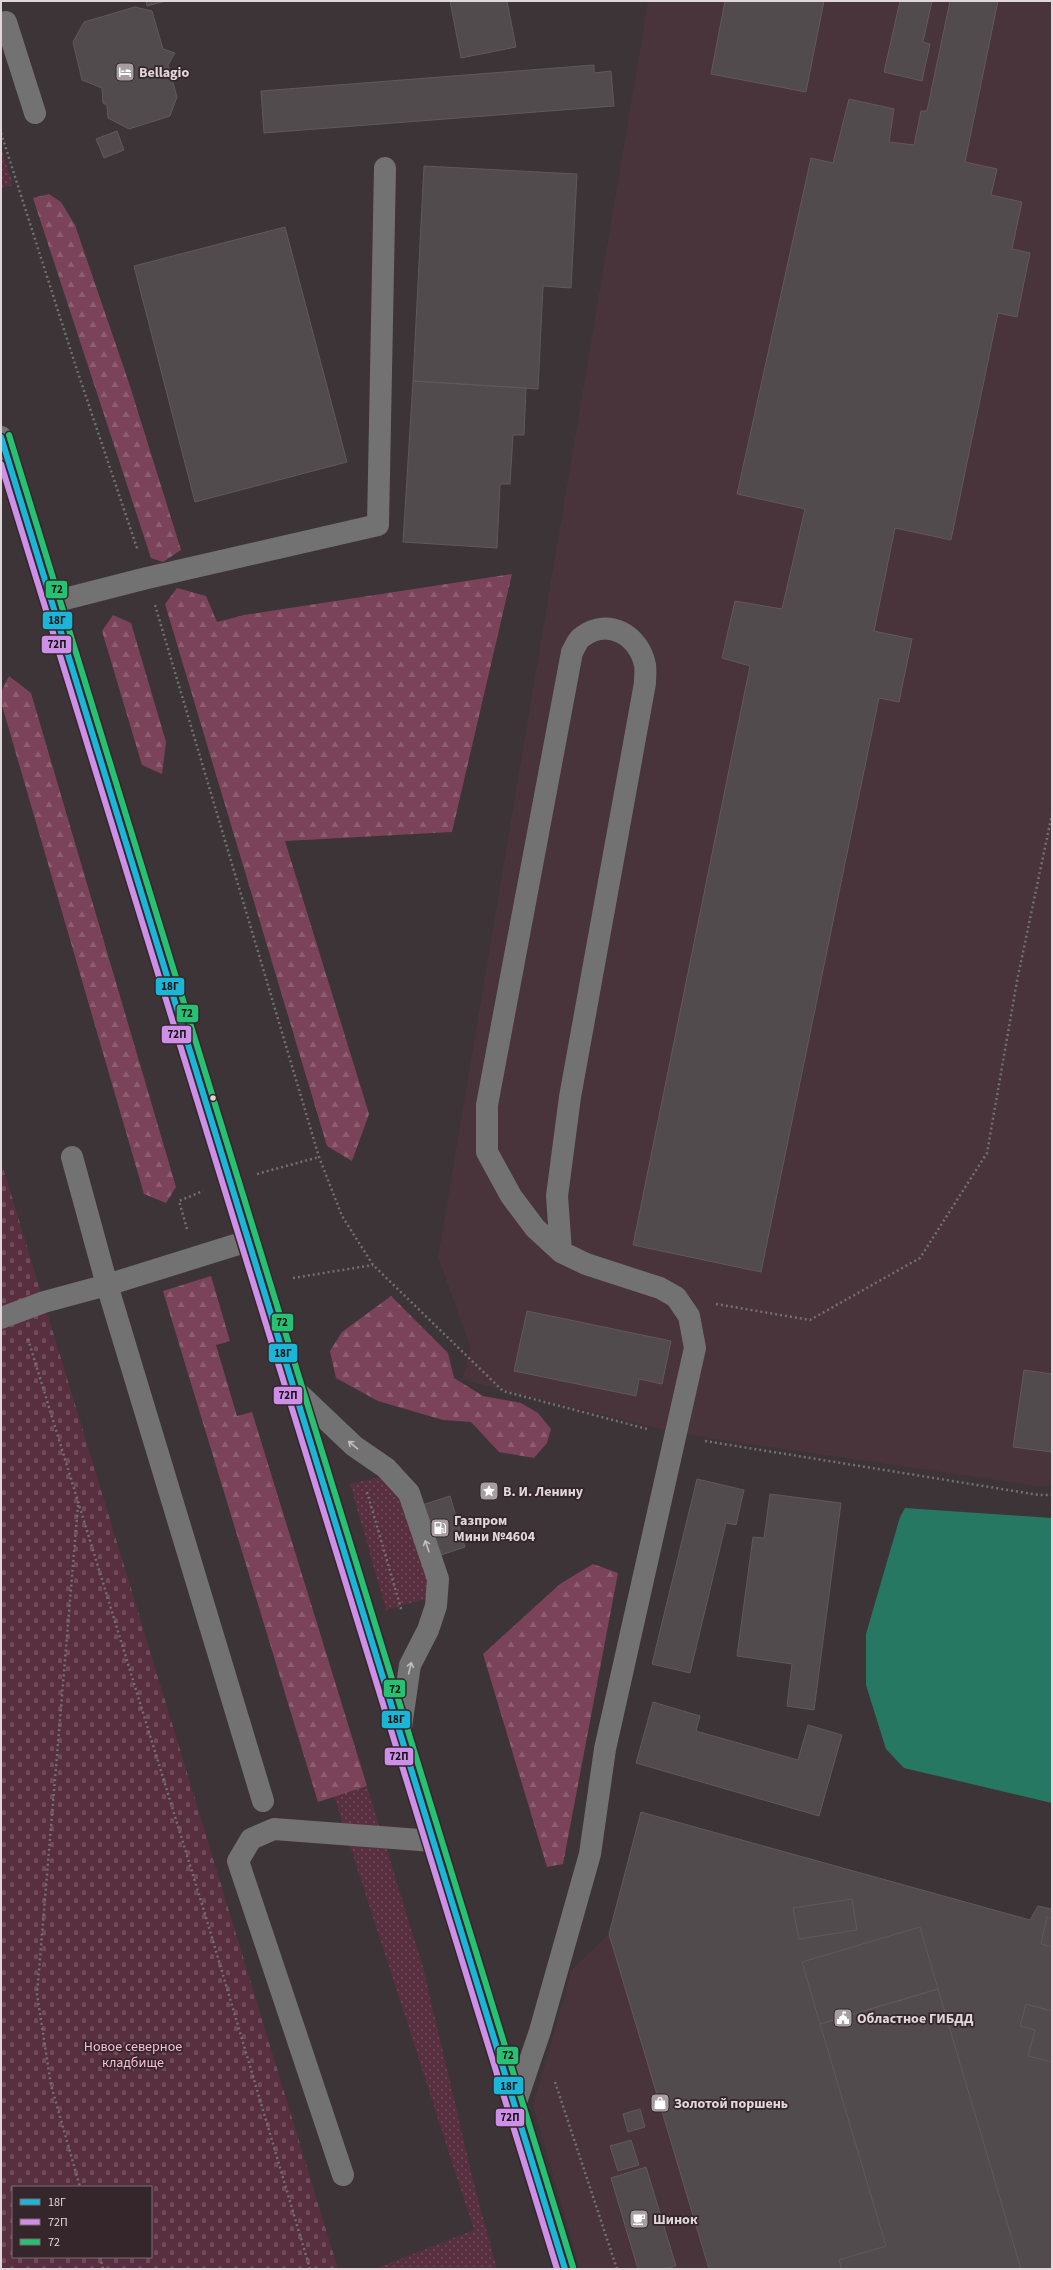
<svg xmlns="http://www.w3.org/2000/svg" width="1053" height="2270" viewBox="0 0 1053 2270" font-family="'Source Sans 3',sans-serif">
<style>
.built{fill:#48343a}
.grass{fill:url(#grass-dots)}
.forest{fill:url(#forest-firs)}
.cemetery{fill:url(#cemetery-stones);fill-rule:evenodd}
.water{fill:#277863}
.building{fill:#524b4d;stroke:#60595b}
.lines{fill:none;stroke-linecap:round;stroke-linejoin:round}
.path{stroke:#727070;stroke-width:2.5;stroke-dasharray:2 3;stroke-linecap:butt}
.minor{stroke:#727272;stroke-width:22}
.major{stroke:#737372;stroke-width:22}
.bus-1-casing{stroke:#35262b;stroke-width:9}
.bus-2-casing{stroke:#35262b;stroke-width:9}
.bus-3-casing{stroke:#35262b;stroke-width:9}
.bus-1{stroke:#1ab6d8;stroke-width:6}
.bus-2{stroke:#ce8fe9;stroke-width:6}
.bus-3{stroke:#26c172;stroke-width:6}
.oneway{stroke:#c5bec0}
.bus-dot{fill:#e1d7da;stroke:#35262b;stroke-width:1.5}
.labels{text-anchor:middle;stroke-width:3.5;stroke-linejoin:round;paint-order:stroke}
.poi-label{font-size:14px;font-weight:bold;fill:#e1d7da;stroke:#35262b;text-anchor:start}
.park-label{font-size:14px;fill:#fcbfd4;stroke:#35262b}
.line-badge{stroke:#35262b;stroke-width:1.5}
.pale-badge-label{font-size:11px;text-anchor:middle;font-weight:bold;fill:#111}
</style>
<defs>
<pattern id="grass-dots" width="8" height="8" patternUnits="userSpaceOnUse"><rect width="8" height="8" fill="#582f3f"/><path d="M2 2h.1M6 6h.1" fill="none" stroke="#704c5a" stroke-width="1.8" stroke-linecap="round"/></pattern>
<pattern id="forest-firs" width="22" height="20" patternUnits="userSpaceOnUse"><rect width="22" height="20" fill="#7b4359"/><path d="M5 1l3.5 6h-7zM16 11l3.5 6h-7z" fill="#8d5d70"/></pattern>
<pattern id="cemetery-stones" width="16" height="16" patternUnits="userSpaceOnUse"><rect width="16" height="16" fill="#582f3f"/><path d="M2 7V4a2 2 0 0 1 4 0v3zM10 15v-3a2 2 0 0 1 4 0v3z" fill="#704c5a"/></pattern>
</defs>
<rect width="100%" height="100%" fill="#3c3436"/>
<path class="built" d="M648,1H1052V1486H1036L681,1434L462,1380L471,1349L438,1257Z
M609,1934L709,2269H580L533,2106L572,1969Z"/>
<path class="grass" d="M1,148L13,185L1,188Z
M388,1475L405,1493L429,1572V1598L386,1610L350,1484Z
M367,1786L423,1967L475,2188L497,2269H375L474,2230L334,1796Z"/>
<path class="forest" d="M49,194L61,202L75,225L129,383L181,550L163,562L151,558L33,198Z
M512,574L452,832L285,841L369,1114L352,1161L327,1146L165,604L177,588L206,596L217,622L244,615Z
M113,615L131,623L166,742L162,774L142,765L102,631Z
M9,676L31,693L176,1187L166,1203L144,1194L1,702V692Z
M211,1276L230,1341L216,1345L237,1416L252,1412L367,1786L318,1802L163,1291Z
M391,1296L448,1353L454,1378L483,1396L521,1403L538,1413L551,1429L547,1443L534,1458L499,1452L471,1422L443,1420L378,1401L336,1378L330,1351L342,1332Z
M593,1564L618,1573L563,1864L547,1867L483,1654L560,1584Z"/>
<path class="cemetery" d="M1,1161L338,2269H1ZM13,2187H151V2257H13Z"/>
<path class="water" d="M905,1508L1052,1518V1803L904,1768L886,1749L866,1685V1634L900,1517Z"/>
<path class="building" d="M146,1H166L147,6Z
M450,1H507L516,47L461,58Z
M725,1H824L806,92L711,74Z
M900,1H932L923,42L930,44L922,81L884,72Z
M950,1H998L965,162L997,169L991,195L1022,202L1012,249L1030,253L1017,317L998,313L951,540L895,528L874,631L912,639L899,702L879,698L761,1272L633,1245L750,666L722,658L735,601L782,609L805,509L737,494L811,158L833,163L849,99L894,109L889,142L914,145L921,111H927Z
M135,7L152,11L163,49L175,53L168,65L177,97L170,116L129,129L108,118L107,105L103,103L102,88L82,80L73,42L84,22Z
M594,65V73L611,71L614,106L264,133L261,91Z
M117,131L124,150L104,158L96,139Z
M424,166L577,174L571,288L543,286L538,389L413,381Z
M285,227L347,462L195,502L134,266Z
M413,381L526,388L524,435H513L510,484H500L497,548L403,542Z
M527,1311L671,1341L662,1384L639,1379L636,1396L514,1371Z
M1024,1370L1052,1374V1452L1013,1447Z
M697,1479L744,1490L736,1525L726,1523L690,1673L652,1664Z
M770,1494L841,1503L814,1710L787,1706L792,1664L737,1656L753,1537L764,1538Z
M450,1496L465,1547L438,1556L422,1505Z
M653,1702L700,1716L696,1731L798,1760L808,1725L842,1735L819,1816L636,1763Z
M641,1812L1030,1920L1038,1906L1052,1909V2269H709L609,1934Z
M852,1899L857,1930L799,1939L793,1908Z
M1047,1917L1052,1919V1947L1041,1944Z
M920,1927L938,1989L820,2024L802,1962Z
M938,1989L1021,2269H842L839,2260L886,2246L820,2024Z
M1026,2004L1052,2011V2062L1028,2056L1035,2030L1020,2026Z
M640,2109L645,2127L628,2132L623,2114Z
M631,2140L639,2165L618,2171L610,2146Z
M646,2167L676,2266L665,2269H638L611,2178Z"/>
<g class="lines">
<path class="path" d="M1,133L76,367L138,551
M155,605L319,1157L342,1216L373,1265L503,1391L647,1429
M257,1174L319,1157
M187,1229L179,1201L203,1191
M293,1278L373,1265
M716,1304L810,1320L920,1258L987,1153L1017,981L1052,814
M28,1339L205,1914L310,2269
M705,1441L1039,1495H1052
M367,1492L402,1612
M78,1505L37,1994L51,2085L80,2187
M555,2082L617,2269
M100,2257L103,2269"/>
<path class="minor" d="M1,23L6,22L35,113
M53,602L147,578L378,525L385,168
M72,1157L107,1285L263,1801
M1,1318L44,1302L107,1285L248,1241
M294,1389L354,1446L386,1468L409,1493L438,1579L436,1606L428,1630L410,1665L400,1734
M515,2105L540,2031L590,1854L605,1749L695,1348L689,1316L676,1297L660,1288L586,1264L561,1252L535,1228L511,1196L487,1152V1105L572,652C575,648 577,640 582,637C608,617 639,635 645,665C646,670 645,678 645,683L570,1097L557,1196L561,1252
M343,2175L238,1861L251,1839L274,1829L433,1841"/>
<path class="major" d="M1,437L248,1241L263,1283L294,1389L565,2269"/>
<g class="bus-1-casing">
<path id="bus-1" d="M1,437L565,2269"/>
</g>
<g class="bus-2-casing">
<path id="bus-2" d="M1,464L557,2269"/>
</g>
<g class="bus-3-casing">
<path id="bus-3" d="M9,435L573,2267"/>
</g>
<use href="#bus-1" class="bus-1"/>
<use href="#bus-2" class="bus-2"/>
<use href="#bus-3" class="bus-3"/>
</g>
<defs><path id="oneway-shaft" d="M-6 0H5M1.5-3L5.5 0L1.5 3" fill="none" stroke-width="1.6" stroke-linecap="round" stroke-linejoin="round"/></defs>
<g class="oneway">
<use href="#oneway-shaft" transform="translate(353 1445) rotate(-141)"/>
<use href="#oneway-shaft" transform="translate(427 1546) rotate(-109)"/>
<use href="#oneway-shaft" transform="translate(410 1668) rotate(-76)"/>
</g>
<defs>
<g id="hotel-square" transform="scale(1)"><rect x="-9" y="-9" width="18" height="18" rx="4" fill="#a79ea1" stroke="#35262b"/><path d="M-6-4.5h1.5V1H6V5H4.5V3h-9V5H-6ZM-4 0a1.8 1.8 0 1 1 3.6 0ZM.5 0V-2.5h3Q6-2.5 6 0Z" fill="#fff"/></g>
<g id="sight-square" transform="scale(1)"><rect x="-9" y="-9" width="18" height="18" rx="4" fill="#a79ea1" stroke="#35262b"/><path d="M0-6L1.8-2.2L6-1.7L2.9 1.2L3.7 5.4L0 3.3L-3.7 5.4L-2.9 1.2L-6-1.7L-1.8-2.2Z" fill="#fff"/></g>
<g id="fuel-square" transform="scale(1)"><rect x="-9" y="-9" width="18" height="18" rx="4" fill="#a79ea1" stroke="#35262b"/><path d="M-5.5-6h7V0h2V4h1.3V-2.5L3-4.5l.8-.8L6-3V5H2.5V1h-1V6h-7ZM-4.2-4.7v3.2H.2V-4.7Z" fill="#fff"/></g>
<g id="civic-square" transform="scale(1)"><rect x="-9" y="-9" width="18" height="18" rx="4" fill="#a79ea1" stroke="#35262b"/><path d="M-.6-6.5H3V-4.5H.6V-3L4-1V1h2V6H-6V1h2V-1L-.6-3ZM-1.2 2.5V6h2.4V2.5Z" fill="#fff"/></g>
<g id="shop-square" transform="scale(1)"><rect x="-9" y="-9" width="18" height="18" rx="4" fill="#a79ea1" stroke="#35262b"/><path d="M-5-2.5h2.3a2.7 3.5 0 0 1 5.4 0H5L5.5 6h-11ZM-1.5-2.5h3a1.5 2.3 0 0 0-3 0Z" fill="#fff"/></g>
<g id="cafe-square" transform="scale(1)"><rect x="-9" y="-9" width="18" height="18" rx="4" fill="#a79ea1" stroke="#35262b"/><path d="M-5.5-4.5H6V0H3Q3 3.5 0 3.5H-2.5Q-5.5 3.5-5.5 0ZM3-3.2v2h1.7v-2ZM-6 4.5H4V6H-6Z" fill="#fff"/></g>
</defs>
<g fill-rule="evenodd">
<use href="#hotel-square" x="125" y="72"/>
<use href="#sight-square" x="489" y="1491"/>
<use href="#fuel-square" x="440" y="1528"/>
<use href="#civic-square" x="843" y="2018"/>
<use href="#shop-square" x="660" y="2103"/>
<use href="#cafe-square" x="639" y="2219"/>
</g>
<circle class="bus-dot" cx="213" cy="1098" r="3.5"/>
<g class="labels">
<g class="poi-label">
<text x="139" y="77">Bellagio</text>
<text x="503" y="1496">В. И. Ленину</text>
<text x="454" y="1525">Газпром<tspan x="454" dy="16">Мини №4604</tspan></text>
<text x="857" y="2023">Областное ГИБДД</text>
<text x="674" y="2108">Золотой поршень</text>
<text x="653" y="2224">Шинок</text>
</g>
<g class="park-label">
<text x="133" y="2051">Новое северное<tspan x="133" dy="16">кладбище</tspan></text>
</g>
</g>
<g class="line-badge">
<rect x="45" y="580" width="23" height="19" rx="4" fill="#26c172"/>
<rect x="42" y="611" width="31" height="19" rx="4" fill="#1ab6d8"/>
<rect x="41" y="635" width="31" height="19" rx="4" fill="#ce8fe9"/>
<rect x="155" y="977" width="30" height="19" rx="4" fill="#1ab6d8"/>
<rect x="176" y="1004" width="23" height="19" rx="4" fill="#26c172"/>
<rect x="161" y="1025" width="31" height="19" rx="4" fill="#ce8fe9"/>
<rect x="271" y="1313" width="23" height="19" rx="4" fill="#26c172"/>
<rect x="268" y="1343" width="30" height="20" rx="4" fill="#1ab6d8"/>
<rect x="273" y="1386" width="30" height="19" rx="4" fill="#ce8fe9"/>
<rect x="383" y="1679" width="23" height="19" rx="4" fill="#26c172"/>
<rect x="381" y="1710" width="30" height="19" rx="4" fill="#1ab6d8"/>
<rect x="384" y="1747" width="30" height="19" rx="4" fill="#ce8fe9"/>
<rect x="496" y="2046" width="23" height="19" rx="4" fill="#26c172"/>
<rect x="493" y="2076" width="31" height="19" rx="4" fill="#1ab6d8"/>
<rect x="495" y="2108" width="30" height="19" rx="4" fill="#ce8fe9"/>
</g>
<g class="pale-badge-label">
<text x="57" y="593">72</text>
<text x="57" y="624">18Г</text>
<text x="57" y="648">72П</text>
<text x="170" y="990">18Г</text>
<text x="187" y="1017">72</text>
<text x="177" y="1038">72П</text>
<text x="282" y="1326">72</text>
<text x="283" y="1357">18Г</text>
<text x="288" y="1399">72П</text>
<text x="395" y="1693">72</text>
<text x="396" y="1723">18Г</text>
<text x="399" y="1760">72П</text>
<text x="508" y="2059">72</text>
<text x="509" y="2090">18Г</text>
<text x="510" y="2121">72П</text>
</g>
<rect width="1053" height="2270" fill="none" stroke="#e1d7da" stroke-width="4"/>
<rect x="12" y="2186" width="140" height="72" fill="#35262b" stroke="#7a6d71"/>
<rect x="20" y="2199" width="20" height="6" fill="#1ab6d8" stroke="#7a6d71"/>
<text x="48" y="2206" font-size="12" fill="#e1d7da">18Г</text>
<rect x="20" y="2219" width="20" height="6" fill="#ce8fe9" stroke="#7a6d71"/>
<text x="48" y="2226" font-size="12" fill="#e1d7da">72П</text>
<rect x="20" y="2239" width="20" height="6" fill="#26c172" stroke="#7a6d71"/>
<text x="48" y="2246" font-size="12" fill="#e1d7da">72</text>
</svg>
